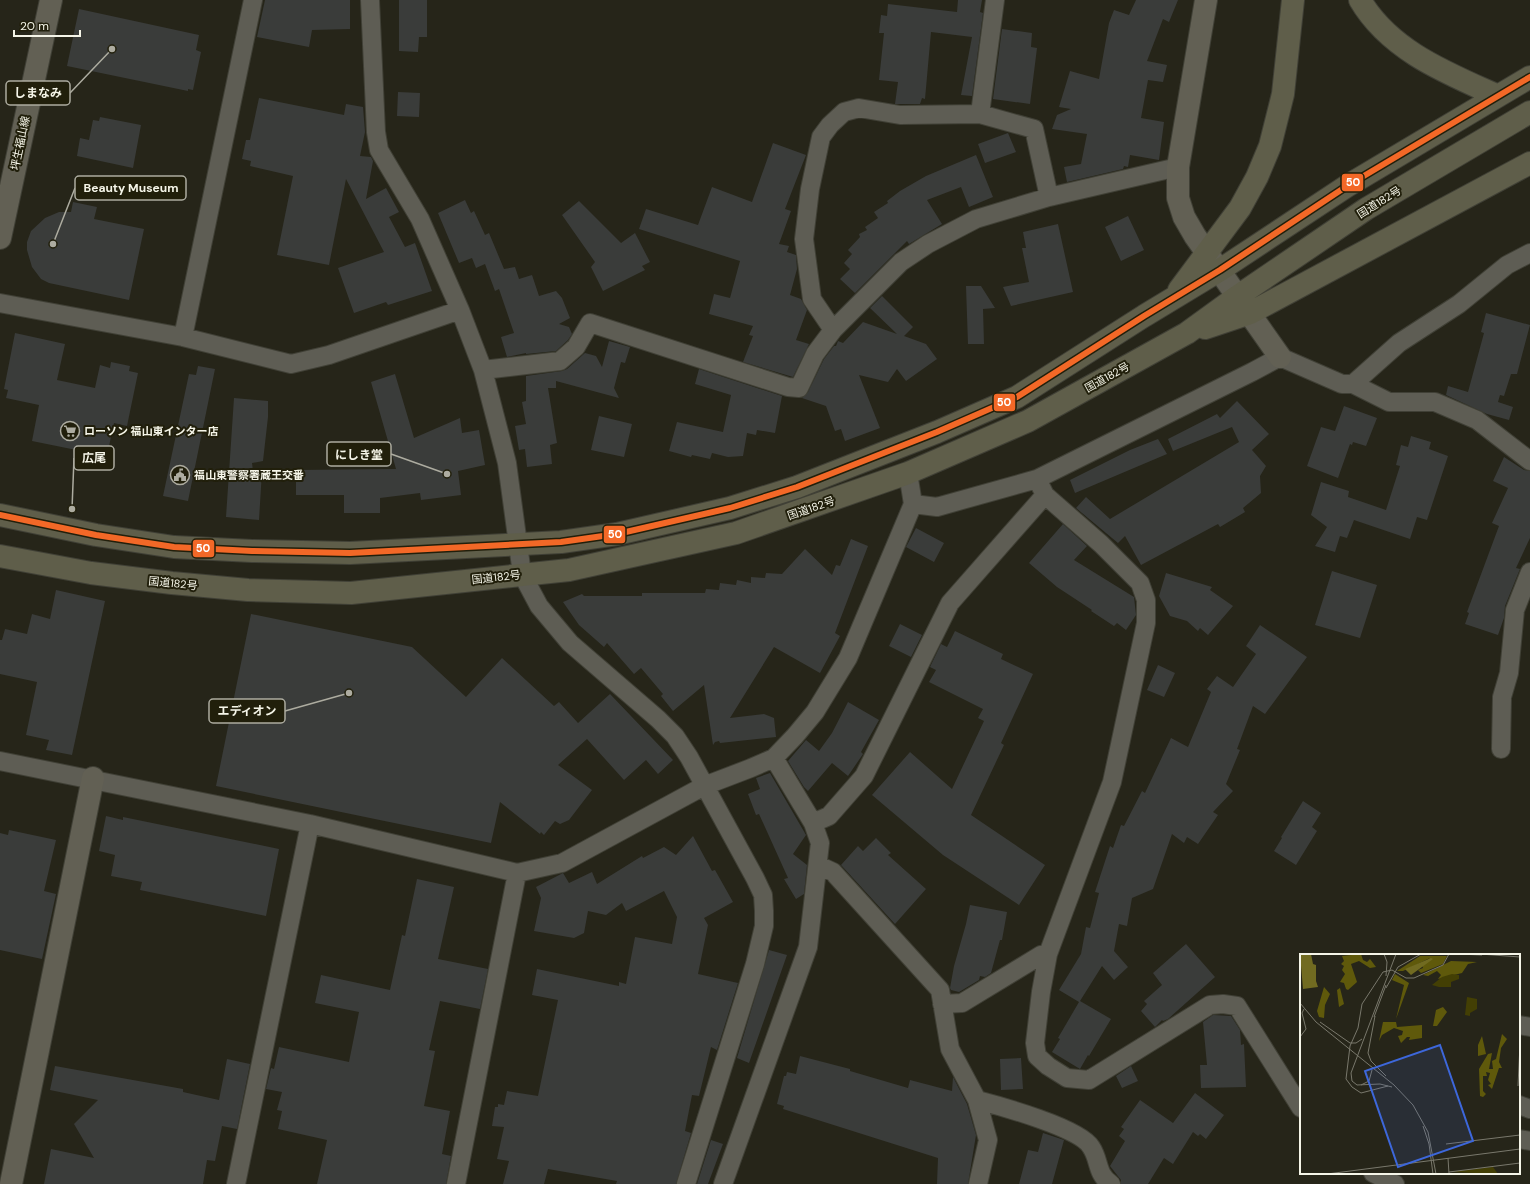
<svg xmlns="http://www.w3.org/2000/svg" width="1530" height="1184" viewBox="0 0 1530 1184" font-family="'DM Sans','Noto Sans JP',sans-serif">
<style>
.building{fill:#3a3c3a}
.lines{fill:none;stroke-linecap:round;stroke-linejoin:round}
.street-casing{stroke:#404036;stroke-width:20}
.secondary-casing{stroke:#404036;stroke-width:24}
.highway-casing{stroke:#404036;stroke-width:24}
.street{stroke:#5e5d54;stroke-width:18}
.secondary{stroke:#626054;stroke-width:22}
.highway{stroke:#5f5e4a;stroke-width:22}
.bus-1-casing{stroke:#211f0b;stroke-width:9}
.bus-1{stroke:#f36827;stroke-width:6}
.labels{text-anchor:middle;stroke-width:4;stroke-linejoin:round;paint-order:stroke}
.street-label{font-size:11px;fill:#f5f5e8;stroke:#211f0b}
.poi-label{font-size:11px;font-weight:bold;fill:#f5f5e8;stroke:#211f0b;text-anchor:start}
.inset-road{fill:none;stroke:#79786c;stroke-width:1}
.view{fill:#3d67da;fill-opacity:0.15;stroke:#3d67da;stroke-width:2}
.inset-edge{fill:none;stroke:#f5f5e8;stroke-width:2}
.leader{fill:none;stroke:#adaca0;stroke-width:1.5}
.callout-dot{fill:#adaca0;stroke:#211f0b;stroke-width:1.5}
.callout{fill:#211f0b;stroke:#adaca0;stroke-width:1.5}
.callout-label{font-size:12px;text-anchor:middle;font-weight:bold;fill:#f5f5e8}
.line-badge{stroke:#211f0b;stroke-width:1.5}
.badge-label{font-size:11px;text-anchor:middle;font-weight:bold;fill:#fff}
</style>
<rect width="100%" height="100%" fill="#262519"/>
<path class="building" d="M265,0H350V29L312,30L309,47L257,37Z
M399,0H427V37H419L418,52L399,51Z
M958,0H982L980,12L983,13L972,96L961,95L972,37L931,32L925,99L922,98L920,104H895L898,82L879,80L884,33H879L881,15L887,16L888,4L957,12Z
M1136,0H1178L1169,22L1163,19L1147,61L1167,65L1163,82L1148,80L1141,118L1164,122L1159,160L1130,155L1128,167L1124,166L1123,169L1067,182L1064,167L1081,164L1087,134L1052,129L1057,115L1071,109L1059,107L1070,71L1099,79L1109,23L1114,10L1129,15Z
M79,9L199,35L196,50L201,52L193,90L188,89V91L67,66Z
M1002,29L1032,33L1031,47L1037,48L1030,104L993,99Z
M398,92L420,93L419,117L397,116Z
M259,98L344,115L346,104L363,107L365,132L360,156L371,157L373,161L366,199L386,188L399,212L389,217L405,247L415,243L432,291L388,305L386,302L354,313L338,268L384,252L346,179L329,265L277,255L293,176L250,166L251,161L242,159L246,140H250Z
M100,117L141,125L133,168L77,156L80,138L89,140L93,120L99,121Z
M1008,133L1016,152L985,163L978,144Z
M773,143L806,155L785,209L791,211L779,244L789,246L787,252L796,255L797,269L790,295L801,299L807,310L796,340L809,344L793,377L743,362L753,336L749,335L753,326L709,314L714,294L730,298L740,261L639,229L646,209L698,225L712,187L752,202Z
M976,155L993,197L969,207L961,187L927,200L942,224L909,244L907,241L855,293L840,279L850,269L844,263L852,254L848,250L860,237L859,234L867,230L865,227L878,218L874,212L888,203L887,201L900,191L926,176Z
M465,200L471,213L474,211L485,235L489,233L504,269L515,267L519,279L532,275L539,296L556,291L562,298L570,318L559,324L569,327L572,334L568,340L556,351L526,354V353L507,357L501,337L514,333L499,289L495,291L485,264L476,268L472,258L459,263L438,213Z
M579,201L621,243L635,233L650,262L642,266L645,270L603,291L591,267L595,262L562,215Z
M73,202L97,207L94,219L144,229L129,300L49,283L41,279L32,267L27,250V242L31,231L45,218L59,212H71Z
M1128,216L1144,250L1121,261L1105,227Z
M1058,224L1073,292L1011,306L1003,287L1029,282L1022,248H1026L1023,232Z
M966,286H981L995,308L983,309L984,344H968Z
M882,296L913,327L904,336L926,344L937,359L906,381L897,369L888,382L859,375L880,428L845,441L841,429L835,431L826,406L802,398L808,392L824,359L834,346H836L838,341L843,343L863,322L897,334L870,308Z
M1486,313L1530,325L1517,374H1511L1504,396L1500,395L1498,402L1513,407L1509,420L1487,414L1446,395L1448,386L1468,392L1484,333L1481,332Z
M15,333L65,344L57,380L95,388L100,365L110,368L111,362L130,366L129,371L138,373L127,426L114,423L108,451L102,450L101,455L32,441L39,405L6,398L8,390L4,389Z
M609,341L630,347L625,363L621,362L614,388L619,398L556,381V388H548L557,443L550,445L552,464L527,467L525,449L519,450L515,426L526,424L522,402L526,401V376L562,371L567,369L585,353L596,356L602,367Z
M198,366L215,369L188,501L163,496L189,374L196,375Z
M699,369L782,396L775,433L757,430L756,435L747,433L743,456L728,457L712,453L710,459L692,455L691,457L669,451L677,422L723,432L731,395L695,384Z
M395,374L414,438L460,418L462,433L479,430L485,465L458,471L461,495L421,500L420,493L380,498V513H344V495H296V470L396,469L371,382Z
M234,398L268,401V417L263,461L252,463L253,471H262L259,520L226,517Z
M1237,401L1269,434L1252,450L1266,466L1260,476L1261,493L1243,508L1245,512L1220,527L1218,524L1141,565L1125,536L1118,543L1076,508L1086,497L1110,519L1239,442L1232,427L1173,451L1168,439L1217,414L1220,418Z
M1344,406L1377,418L1366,446L1353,442L1352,445L1350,444L1338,478L1307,466L1321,427L1335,431Z
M599,416L632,424L624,457L591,450Z
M1411,436L1431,442L1429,449L1448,456L1427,520L1417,517L1410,539L1354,520L1347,538L1340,536L1335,552L1315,546L1327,527L1311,515L1321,482L1349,491L1348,497L1386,510L1400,466L1396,465L1401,445L1408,447Z
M1158,439L1167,454L1075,493L1070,480L1130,450Z
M1504,457L1524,470L1530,471V538L1516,568L1520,569L1505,606L1504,618L1498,635L1465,624L1469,613L1467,612L1499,526L1492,523L1508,488L1493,481Z
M1063,524L1087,546L1074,560L1134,597L1136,615L1126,630L1117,623L1114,626L1091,611L1092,610L1057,587L1029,563Z
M916,528L944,543L934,562L906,547Z
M851,539L868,546L835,633L840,636L820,673L774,647L730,718L764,714L774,718L776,737L720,743L719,741L715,742L713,745L704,685L673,711L661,696L663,694L641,668L634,674L607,643L604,647L579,625L563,602L582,594L584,596H642V593H705L706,589L719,590L720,583L736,585L737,580L751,583V577L765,578L766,573L782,574L805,549L832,575L836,565L840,566Z
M1332,571L1377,585L1360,638L1315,625Z
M1166,573L1212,587L1210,590L1233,606L1208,635L1200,628L1198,631L1187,621L1170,616L1159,596Z
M56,590L105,601L72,755L46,750L49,740L26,735L37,682L0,674V640H2L5,629L27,634L32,614L50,619Z
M251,614L412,647L466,697L502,658L554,706L559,702L578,723L610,694L673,760L658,774L646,760L624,780L587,739L558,765L592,790L569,820L560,824L555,821L544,835L541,832L540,834L500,802L491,843L216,786Z
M900,624L922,635L911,657L889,646Z
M1260,625L1307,657L1265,714L1253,706L1237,749L1240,750L1226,784L1233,791L1213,812L1218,815L1198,844L1187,837L1184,843L1172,834L1153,889L1132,898L1127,926L1119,924L1114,951L1128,967L1114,980L1102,966L1080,1001L1111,1019L1089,1056L1088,1055L1080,1069L1052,1052L1060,1039L1058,1038L1079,1002L1059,990L1081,954L1086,927L1090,928L1099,893L1095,892L1110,846L1113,848L1121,825L1124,826L1142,791L1145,793L1171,738L1188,747L1211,692L1207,689L1217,676L1233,687L1256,654L1246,646Z
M955,631L1003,654L1001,659L1033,674L1001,743L1004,745L971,815L1045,865L1019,905L943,855L872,795L910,752L952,789L984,721L978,718L983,709L929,682L936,670L930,667L941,644L947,647Z
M1158,665L1175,673L1164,697L1147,690Z
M848,702L879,720L861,752L863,754L848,776L832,763L808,791L804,787L788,761L806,740L819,751L832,733Z
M770,773L806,835L793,854L807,865L804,894L796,899L784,879L788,878L759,814L756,815L748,794L760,789L756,778Z
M1303,801L1321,813L1312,827L1317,831L1296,865L1274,851L1282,838L1281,837Z
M106,816L123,820V817L279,849L266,916L140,890L142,882L111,876L115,855L99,851Z
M9,830L56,840L44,891L56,894L42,959L0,950V833L8,835Z
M693,836L712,871L715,870L733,902L704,918L708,925L698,974L738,983L717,1050L711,1047L699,1096L692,1095L685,1131L691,1133L676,1184H616L617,1181L548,1169L544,1184H503L509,1161L497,1159L504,1127L492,1126L495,1107H498V1104L504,1105L507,1091L538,1096L558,1000L532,995L537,969L619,986V982L626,984L635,937L672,944L677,917L664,891L626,911L622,903L606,915L588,911L584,933L574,938L534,931L541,898L536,887L563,873L569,883L592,872L597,884L642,856L643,858L664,847L676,855Z
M876,838L891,853L888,855L926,889L895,924L841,865L858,846L863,851Z
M417,879L454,887L438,959L488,969L480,1009L440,1001L429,1050L435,1051L424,1106L450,1111L442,1154L451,1156L446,1184H317L327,1140L278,1129L282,1111L277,1110L282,1092L266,1089L271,1068L274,1069L279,1047L349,1062L359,1012L315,1003L321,975L390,990L402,935L405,936Z
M970,905L1007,912L1002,940H1000L991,973L985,977L980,976L979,980L959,992L951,990L950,988L954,966L966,924Z
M1186,944L1215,977L1168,1019L1163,1021L1162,1020L1155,1027L1141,1011L1147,1004L1144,1001L1162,985L1153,973Z
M769,950L787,955L749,1063L737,1058Z
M1213,1015L1231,1016L1240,1030L1241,1045L1244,1044L1246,1087L1201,1088L1200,1065H1207L1203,1022Z
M800,1056L850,1069V1071L908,1088L910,1080L952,1091L953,1077L967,1104L976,1135L968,1184H937L938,1158L783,1109L784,1106L777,1104L784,1076H786L787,1072L796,1074Z
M1021,1058L1023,1089L1001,1090L1000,1059Z
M227,1059L250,1064L237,1129L222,1126L215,1161L207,1160L203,1184H44L51,1149L94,1158L74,1124L98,1100L50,1090L55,1066L183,1089V1092L219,1100Z
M1131,1066L1138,1081L1122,1088L1116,1076Z
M1195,1093L1224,1115L1206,1139L1200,1134L1198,1136L1193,1132L1173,1164L1164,1158L1148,1184H1121V1180L1110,1166L1125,1141L1119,1136L1124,1129L1121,1127L1140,1100L1173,1123Z
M1043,1133L1064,1140L1052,1184H1019L1028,1150L1038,1152Z
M711,1140L723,1144L708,1184H697Z"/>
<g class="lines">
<g class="street-casing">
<path id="street" d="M370,0L376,132L379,150L420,219L460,310L483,370L507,463L522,574L539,606L570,643L658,719L675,736L689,757L755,878L763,895L764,911V926L755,964L686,1184
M980,114L995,0
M0,303L183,337L291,364L329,355L460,310
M833,330L812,299L804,239L810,189L821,137L830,125L844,112L859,108L900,115L980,114L1034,129L1049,197
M183,337L253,0
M483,370L560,361L576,347L590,323L788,387L799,388L815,354L833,330L901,262L928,244L976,219L1049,197L1178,167
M1353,384L1389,402H1435L1477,420L1530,461
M1037,479L1045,495L1101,544L1140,583L1146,600V623L1112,782L1048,954L1041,992L1035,1043L1037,1056L1048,1066L1067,1078L1089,1080L1210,1005L1223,1004L1237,1006L1301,1108
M913,504L937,507L1037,479L1252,372L1280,357L1342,384H1353L1399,343L1459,304L1507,265L1530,253
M1501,749L1502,697L1509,673L1515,610L1530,572
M0,761L310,824L517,873L562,863L704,786L751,768L774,758L795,736L815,712L848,658L913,504L908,473
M813,823L829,816L864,776L950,603L1045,495
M818,865L833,872L940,990L950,1049L977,1100L988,1140L978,1184
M942,1004L962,1003L1041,955L1048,954
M1519,1025L1530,1027
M977,1100C1000,1106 1080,1128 1091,1147C1100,1160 1096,1174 1111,1184
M1519,1105L1530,1109
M1519,1139L1530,1141
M1373,1173L1395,1184
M236,1184L310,824
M456,1184L517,873
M723,1184L808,947L820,843L813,823L774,758"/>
</g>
<g class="secondary-casing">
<path id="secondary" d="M1206,0L1178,167V198L1184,217L1195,236L1280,357
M0,238L51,0
M11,1184L93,778"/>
</g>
<g class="highway-casing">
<path id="highway" d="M1360,0C1390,51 1447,73 1498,96
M1179,290L1240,208L1257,177L1270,146L1283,94L1293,0
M1205,328L1250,313L1530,163
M0,515L96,535L174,547L252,551L350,553L561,542L617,534L730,508L797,487L937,432L1017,397L1144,316L1220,270L1347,186L1530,77
M0,556L91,573L172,583L248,590L351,593L569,570L736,533L908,473L1028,421L1187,333L1238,296L1366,209L1530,112"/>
</g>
<use href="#street" class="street"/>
<use href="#secondary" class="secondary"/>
<use href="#highway" class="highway"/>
<g class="bus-1-casing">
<path id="bus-1" d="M0,515L96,535L174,547L252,551L350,553L561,542L617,534L730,508L797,487L937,432L1017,397L1144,316L1220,270L1347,186L1530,77"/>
</g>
<use href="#bus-1" class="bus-1"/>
</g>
<defs>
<g id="supermarket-ring" transform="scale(1)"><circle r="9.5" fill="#211f0b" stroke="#adaca0" stroke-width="1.5"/><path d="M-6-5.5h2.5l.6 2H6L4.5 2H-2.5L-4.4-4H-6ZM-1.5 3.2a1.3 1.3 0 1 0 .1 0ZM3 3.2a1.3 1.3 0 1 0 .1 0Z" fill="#adaca0"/></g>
<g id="civic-ring" transform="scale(1)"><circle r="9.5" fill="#211f0b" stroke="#adaca0" stroke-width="1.5"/><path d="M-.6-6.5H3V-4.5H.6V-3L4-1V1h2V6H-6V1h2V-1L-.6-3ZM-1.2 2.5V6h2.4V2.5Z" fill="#adaca0"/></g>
</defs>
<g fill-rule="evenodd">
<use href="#supermarket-ring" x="70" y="431"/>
<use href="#civic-ring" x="180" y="475"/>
</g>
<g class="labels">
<g class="street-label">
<text transform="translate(20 143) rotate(-78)" y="4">坪生福山線</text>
<text transform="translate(1379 202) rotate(-32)" y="4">国道182号</text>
<text transform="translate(1107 377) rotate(-29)" y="4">国道182号</text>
<text transform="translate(811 508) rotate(-19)" y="4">国道182号</text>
<text transform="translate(496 577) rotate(-6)" y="4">国道182号</text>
<text transform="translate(173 583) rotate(6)" y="4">国道182号</text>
</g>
<g class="poi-label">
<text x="84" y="435">ローソン 福山東インター店</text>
<text x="194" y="479">福山東警察署蔵王交番</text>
</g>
</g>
<g transform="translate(1300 954)">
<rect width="220" height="220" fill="#262519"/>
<path d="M61,0L63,6L67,8L70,5L76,13L70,14L59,7L51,10L57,28L48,36L46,35L44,29L40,28L45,20L42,16L44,12L41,10L44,7L42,2ZM120,2H147L143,10L121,19L118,16L123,14L122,11L130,4L103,17H97ZM151,7L177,8L168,10L162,19L138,25L141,21L137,17L128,22L123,21ZM95,20L109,29L96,65L104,31L92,26ZM24,33L30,40L25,51L24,64L19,63L17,57ZM40,34L44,50L39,53L37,36ZM143,53L147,58L137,72H133L136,56ZM83,68H96L97,73L122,71V84L109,86L110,83H107L101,89L98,82L102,81L103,77L94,74L82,81L79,87ZM202,80L207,85L201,94L199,108L202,114H199L192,135L188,131L191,130L188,126L190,119L186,118L187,122H183V137L186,140L183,143L180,142L179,115L188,100L192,99L189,115H193L192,107L196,105ZM182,82L186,100L178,102V91Z" fill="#5f590b"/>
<path d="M152,20L159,21V25L151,28V33H139L132,31L142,23ZM167,43L177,45V55L170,59V62L165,61Z" fill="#433f04"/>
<path d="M193,213L198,220L151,218Z" fill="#433f04"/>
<path d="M0,0H11L13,10L16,11V27L18,33L3,35ZM131,4L133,5L111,21L105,15Z" fill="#716b21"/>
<path class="inset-road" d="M84,0L87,8L86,22M157,0L182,1M180,0L220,3M86,34L98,13L121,0M0,49L16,68L94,131L113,151L128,178L136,220M75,62L68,99L71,107L86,122M74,63L86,31M20,68L50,89H56L62,85M0,83L6,75L2,59L4,55M61,131L69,127L72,116M88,132L61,139L52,133L46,125L50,92L58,74L62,50L83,18L92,16L106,24H114L143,11L149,0M218,132L220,90M92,133L80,130L57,131L52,127L51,119L96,0M123,172L129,190L133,220M146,190L220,181M148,204L149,220M149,218L220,209M27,220L220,195"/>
<path class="view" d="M140,91L173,187L98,213L65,117Z"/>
<rect width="220" height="220" class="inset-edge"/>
</g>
<path class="leader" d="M112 49L70 93M53 244L75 188M447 474L391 454M72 509L74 458M349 693L285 711"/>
<g class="callout-dot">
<circle cx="112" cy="49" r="4"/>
<circle cx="53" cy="244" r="4"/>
<circle cx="447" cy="474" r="4"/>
<circle cx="72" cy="509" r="4"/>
<circle cx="349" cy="693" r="4"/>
</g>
<g class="callout">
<rect x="6" y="81" width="64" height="24" rx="4"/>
<rect x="75" y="176" width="111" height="24" rx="4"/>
<rect x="327" y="442" width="64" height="24" rx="4"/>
<rect x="74" y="446" width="40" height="24" rx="4"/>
<rect x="209" y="699" width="76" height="24" rx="4"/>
</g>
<g class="callout-label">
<text x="38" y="97">しまなみ</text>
<text x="131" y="192">Beauty Museum</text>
<text x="359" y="459">にしき堂</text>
<text x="94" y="462">広尾</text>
<text x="247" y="715">エディオン</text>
</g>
<g class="line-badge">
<rect x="1341" y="173" width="23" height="19" rx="4" fill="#f36827"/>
<rect x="993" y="393" width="23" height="19" rx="4" fill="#f36827"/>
<rect x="603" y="525" width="23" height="19" rx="4" fill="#f36827"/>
<rect x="192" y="539" width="23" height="19" rx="4" fill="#f36827"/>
</g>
<g class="badge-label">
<text x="1353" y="186">50</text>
<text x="1004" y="406">50</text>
<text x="615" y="538">50</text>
<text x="203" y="552">50</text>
</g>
<path d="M14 30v6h66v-6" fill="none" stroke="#f5f5e8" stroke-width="2"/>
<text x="20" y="30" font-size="12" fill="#f5f5e8" stroke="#211f0b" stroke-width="3" paint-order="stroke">20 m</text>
</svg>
